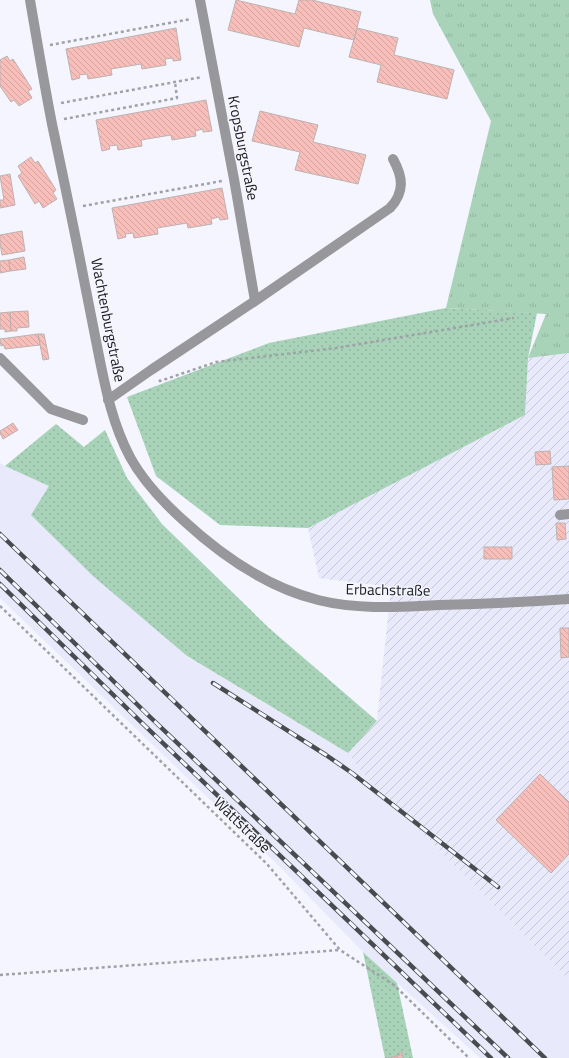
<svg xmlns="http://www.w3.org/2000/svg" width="569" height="1058" viewBox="0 0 569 1058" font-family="'Titillium Web',sans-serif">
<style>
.built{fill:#e8e9fa}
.industrial{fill:url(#industrial-furrows)}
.grass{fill:url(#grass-tufts)}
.garden{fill:url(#garden-dots)}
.building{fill:url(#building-back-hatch);stroke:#bdb2b1}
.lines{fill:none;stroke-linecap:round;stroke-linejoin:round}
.path{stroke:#a0a1a8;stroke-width:2.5;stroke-dasharray:3 3;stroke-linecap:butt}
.minor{stroke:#98979b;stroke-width:10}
.rail-casing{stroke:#4a4b4f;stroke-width:4.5}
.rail{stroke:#f4f5fe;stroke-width:3;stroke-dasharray:9;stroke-linecap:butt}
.labels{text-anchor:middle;stroke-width:3;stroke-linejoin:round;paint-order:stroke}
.street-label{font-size:15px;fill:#191a1d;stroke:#f4f5fe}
</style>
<defs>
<pattern id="industrial-furrows" width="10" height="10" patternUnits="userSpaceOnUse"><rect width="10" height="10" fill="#e8e9fa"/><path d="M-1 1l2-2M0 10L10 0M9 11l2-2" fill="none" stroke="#c6c7d6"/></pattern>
<pattern id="grass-tufts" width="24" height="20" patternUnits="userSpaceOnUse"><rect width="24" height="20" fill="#a8d3b8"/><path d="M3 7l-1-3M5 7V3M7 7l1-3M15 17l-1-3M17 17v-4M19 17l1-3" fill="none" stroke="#90b59e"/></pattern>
<pattern id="garden-dots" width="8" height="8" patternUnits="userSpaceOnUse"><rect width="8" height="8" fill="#a8d3b8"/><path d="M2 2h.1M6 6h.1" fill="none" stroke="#90b59e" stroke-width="1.8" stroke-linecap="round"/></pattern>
<pattern id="building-back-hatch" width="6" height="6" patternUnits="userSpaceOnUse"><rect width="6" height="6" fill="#f8beba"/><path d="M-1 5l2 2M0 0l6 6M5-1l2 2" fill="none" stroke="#d4a39f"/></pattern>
</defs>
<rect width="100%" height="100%" fill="#f4f5fe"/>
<path class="built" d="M0,463L5,466L50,486L186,656L348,753L366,777L569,980V1058H480L360,949L280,867L0,598Z"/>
<path class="industrial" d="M569,353V980L366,777L348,753L377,720L391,587L319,578L308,528L525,415L528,358Z"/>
<path class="grass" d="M430,0H569V353L528,358L546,314L446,308L491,121L433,14Z"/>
<path class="garden" d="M446,308L537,313L528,358L525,415L308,528L220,525L156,476L127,397L269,343Z
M56,424L84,447L105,430L127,478L162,524L269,628L377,721L348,753L187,656L93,576L31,515L49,486L5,466Z
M363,952L397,983L413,1058H385Z"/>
<path class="building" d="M236,0L295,14L299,0H312L361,12L354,40L304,28L299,47L228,30Z
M176,28L181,60L173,61V58L165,59L166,65L142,69L141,64L111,69L112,75L88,79L87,74L79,75L80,78L72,80L66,49Z
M357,28L398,38L394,55L454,70L447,99L377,82L381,65L349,57Z
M7,56L10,61L13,59L32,89L28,91L32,98L19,106L14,100L11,102L0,86V60Z
M206,100L212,131L203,132V129L195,131L196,136L172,140L171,135L141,140L142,146L118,150L117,145L109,146L110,149L102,151L96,120Z
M260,111L318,125L313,142L366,155L358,184L295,170L300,152L252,141Z
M31,157L35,163L38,161L56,190L53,193L57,199L43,208L39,201L35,204L18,176L22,173L18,166Z
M10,174L15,205L0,208V200H4L0,176Z
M222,188L228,219L220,220L219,217L211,219L212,224L188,228L187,223L157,228L158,234L134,238L133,233L125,234L126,237L118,239L112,208Z
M22,231L25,251L2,255L0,243V235Z
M24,257L26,269L10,271L9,260Z
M9,260L10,271L0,273V261Z
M28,311L29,327L17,328V331H11L10,312Z
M10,312L11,331L5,332V329H0V313Z
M38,334L40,345L5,349L4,345L1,346L0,339Z
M38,334H44L49,359L43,360Z
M13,423L18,430L3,439L0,433V431Z
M550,451L551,464L536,465L535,452Z
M569,466V499L554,500L552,467Z
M556,523H565L566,539L557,540Z
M484,547H512V559H484Z
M560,628H569V657L561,658Z
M540,774L569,802V854L551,873L496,820Z
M402,1052L403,1058H388L400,1055L399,1053Z"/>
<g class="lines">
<path class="path" d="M50,45L191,19
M61,103L202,77
M64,119L177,98L175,82
M83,206L222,181
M159,380L160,381L216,362L336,348L514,318
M0,606L267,864L340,950L394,985L469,1058
M0,975L340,950"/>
<path class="minor" d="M30,0C37,41 44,83 52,124C63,176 74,228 84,280C89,305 94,331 99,356C106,391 113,425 130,457C143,481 162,501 183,520C222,556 266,587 318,600C358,610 398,607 439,605C482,604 526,602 569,599
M200,0L234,179L255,301
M0,358L51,409L83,420
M108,400L151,370L255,301L390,208C405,192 403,177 393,159
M560,515L569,514"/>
<g class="rail-casing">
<path id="rail" d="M0,534L545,1058
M0,570L149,716L508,1058
M0,584L142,723L491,1058
M213,683L326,755L352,773L498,887"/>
</g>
<use href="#rail" class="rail"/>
</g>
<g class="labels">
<g class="street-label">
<text transform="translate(243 148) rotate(79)" y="5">Kropsburgstraße</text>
<text transform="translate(108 320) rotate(79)" y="5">Wachtenburgstraße</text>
<text transform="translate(388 590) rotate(1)" y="5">Erbachstraße</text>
<text transform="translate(242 825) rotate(44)" y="5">Wattstraße</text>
</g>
</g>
</svg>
